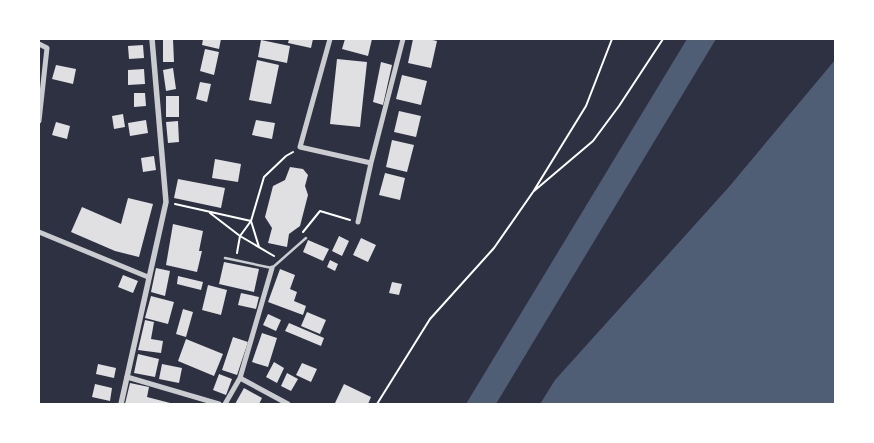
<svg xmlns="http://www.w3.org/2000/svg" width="874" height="443" viewBox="0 0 874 443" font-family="'DM Sans',sans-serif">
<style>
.water{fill:#4f5d75}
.building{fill:#e0e0e3}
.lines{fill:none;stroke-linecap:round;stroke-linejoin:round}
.path{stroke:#fff;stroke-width:2}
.service{stroke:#caccd0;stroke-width:2.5}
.minor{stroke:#caccd0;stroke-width:5}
.tertiary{stroke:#caccd0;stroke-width:5.5}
</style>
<rect width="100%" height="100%" fill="#2d3142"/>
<path class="water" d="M687,39H716L496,404H466Z
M835,60V404H540L555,380L728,188Z"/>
<path class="building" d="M163,39H173L174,62H163Z
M203,39H221L219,49L202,45Z
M289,39H313L311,48L288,43Z
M345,39H372L368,56L342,49Z
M413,39H428L437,41L431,68L408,63Z
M261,40L290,46L287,63L258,57Z
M143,45L144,58L129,59L128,46Z
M205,49L219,52L214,75L200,71Z
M337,59L367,62L360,127L330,124Z
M257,60L279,65L271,104L249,100Z
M381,62L392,65L383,105L373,102Z
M56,65L76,69L73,84L52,79Z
M173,68L176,89L166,91L163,70Z
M144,69L145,84L128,85V70Z
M402,75L427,81L421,105L396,99Z
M200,82L211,84L207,102L196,99Z
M134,93H145L146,106L134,107Z
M166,96H179V117H166Z
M399,111L421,116L416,137L394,132Z
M123,114L125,127L114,129L112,116Z
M146,120L148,133L130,136L128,123Z
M256,120L275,123L272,139L252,135Z
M178,121L179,142L168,143L166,122Z
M56,122L70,126L67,139L52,135Z
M392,140L414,145L407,172L386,167Z
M154,156L156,170L143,172L141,158Z
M215,159L241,164L238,182L212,178Z
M290,167L303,169L308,175L305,186L308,195L300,226L289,234L287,247L268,243L272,228L265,217L273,186L285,180Z
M385,173L405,178L400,200L379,195Z
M178,179L225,188L221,208L174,198Z
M128,198L153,204L139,257L115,251L71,232L82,207L121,224Z
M173,224L203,231L199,251H202L197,272L166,265Z
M339,236L349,241L342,256L332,251Z
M361,238L376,245L368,262L353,255Z
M308,240L329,249L323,261L303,252Z
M330,260L338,264L335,271L327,267Z
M224,262L259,269L254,292L219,284Z
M156,268L170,271L165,296L151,292Z
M280,269L295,275L290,289L297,292L294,301L306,306L303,315L268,302Z
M123,275L138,281L133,293L118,287Z
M178,276L203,282L201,290L177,284Z
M392,282L402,284L399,295L389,293Z
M208,285L227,290L221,315L202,310Z
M241,293L259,297L256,309L238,305Z
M151,296L174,302L168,324L145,318Z
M183,309L193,312L186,337L176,334Z
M307,312L326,320L320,334L301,326Z
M268,314L281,320L276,331L263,325Z
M145,320L154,322L151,339L163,341L161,353L138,350Z
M289,323L324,338L321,346L285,331Z
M262,333L277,338L268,367L252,362Z
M233,337L248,342L237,375L222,370Z
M186,339L223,354L214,376L178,361Z
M138,354L159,359L155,377L134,373Z
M274,362L284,368L277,383L266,377Z
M302,363L317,369L311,382L296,375Z
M98,364L116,368L114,378L96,374Z
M162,364L182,368L179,383L159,379Z
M287,373L298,379L291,391L281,386Z
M219,374L232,379L226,395L213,390Z
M130,383L149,387L147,397L174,404H125Z
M95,384L112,388L110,401L92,397Z
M344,384L371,397L368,404L335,403Z
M244,388L262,398L259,404H235Z"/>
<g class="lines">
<path class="path" d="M534,191L593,141L619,106L663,39
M175,204L251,221L259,247
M210,213L240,236L274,256
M303,232L320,211L350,220
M237,253L240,236L251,221L264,177L286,156L293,152
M377,404L430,319L494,248L533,192L586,106L612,39"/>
<path class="service" d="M225,258L272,268L306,238"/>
<path class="minor" d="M330,39L300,147L371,163L358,222
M39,44L47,48L39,121
M371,163L403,39
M39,232L148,277
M127,377L219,404
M240,378L288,404
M225,404L240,378L272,268"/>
<path class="tertiary" d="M121,404L166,202L152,39"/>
</g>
<rect width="874" height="443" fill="none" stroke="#ffffff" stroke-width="80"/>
</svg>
